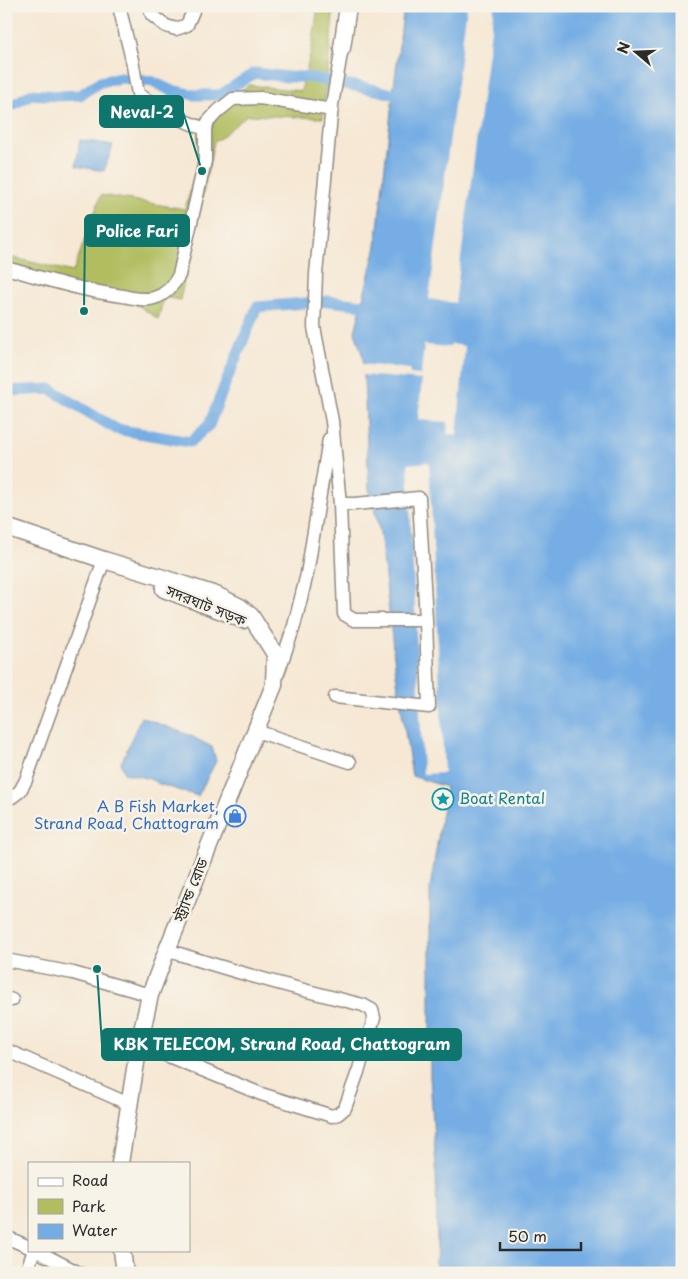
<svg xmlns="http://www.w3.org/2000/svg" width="688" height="1279" viewBox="0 0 688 1279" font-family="'Playpen Sans','Noto Sans Bengali',sans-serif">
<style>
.green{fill:#b1bd5f;stroke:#6e7445}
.water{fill:#74ade4;stroke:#506c88}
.pier{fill:#f6e8d4}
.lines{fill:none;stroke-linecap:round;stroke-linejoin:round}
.canal{stroke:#74ade4;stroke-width:11}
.minor-casing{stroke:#908a80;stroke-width:15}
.major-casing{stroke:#908a80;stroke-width:19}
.minor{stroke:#fff;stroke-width:12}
.major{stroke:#fff;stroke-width:16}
.labels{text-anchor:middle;stroke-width:5;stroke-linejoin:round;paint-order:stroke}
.street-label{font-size:15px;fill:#2b2b2b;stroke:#f7f3e8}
.culture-label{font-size:15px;fill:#0d838f;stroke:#f7f3e8;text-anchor:start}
.shop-label{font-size:15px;fill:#366cbe;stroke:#f7f3e8;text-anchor:end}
.leader{fill:none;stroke:#0f766e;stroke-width:2}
.callout-dot{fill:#0f766e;stroke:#f7f3e8;stroke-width:2}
.callout{fill:#0f766e;stroke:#0f766e;stroke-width:2}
.callout-label{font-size:16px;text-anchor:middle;font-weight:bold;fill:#fff}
</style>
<rect width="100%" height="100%" fill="#f7f3e8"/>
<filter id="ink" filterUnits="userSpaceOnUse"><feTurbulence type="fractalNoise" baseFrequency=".02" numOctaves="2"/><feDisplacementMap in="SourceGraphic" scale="10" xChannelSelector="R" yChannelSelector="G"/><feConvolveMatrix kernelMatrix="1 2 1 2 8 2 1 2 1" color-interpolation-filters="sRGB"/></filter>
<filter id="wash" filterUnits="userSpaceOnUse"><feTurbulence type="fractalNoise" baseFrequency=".0096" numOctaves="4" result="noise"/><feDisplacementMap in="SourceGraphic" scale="20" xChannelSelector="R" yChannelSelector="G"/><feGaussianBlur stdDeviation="1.12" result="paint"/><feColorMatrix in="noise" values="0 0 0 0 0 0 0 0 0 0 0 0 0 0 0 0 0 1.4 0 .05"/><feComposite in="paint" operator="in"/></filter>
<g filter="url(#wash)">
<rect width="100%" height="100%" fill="#f6e8d4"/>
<path class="green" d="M318,6H334L323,118L247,115L219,139L214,142L180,300L164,297L158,319L129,299L102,297L88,298L6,272V256L73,272L101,195L185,209L203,147L198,142L200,120L249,85L301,91L312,47Z"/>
<path class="water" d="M404,6H682V1273H435L437,1247L436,1167L430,1077V889L446,787L412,776L396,674L380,532L369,489L363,357L355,332L376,246L393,94Z
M80,140L113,145L104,171L76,166Z
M141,717L189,735L212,747L216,761L198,796L159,784L150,779L124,773L121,763Z"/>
<path class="pier" d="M467,6H494L455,303L429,299Z
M451,344L465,346L457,435L447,434L448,422L418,420L422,380L362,375L361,364L410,369V374L421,375L424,345L450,347Z
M429,462L444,773L423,774L408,464Z"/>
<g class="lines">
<path class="canal" d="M6,109L31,94L58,96L80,95L100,82L121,78L151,81L170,90L195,95H220L240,82L255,73L288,77H308L376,90L393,94L404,103
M6,391L50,389L116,429L190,442L209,425L224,387L257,307L329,301L362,305L375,308"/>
</g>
</g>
<g filter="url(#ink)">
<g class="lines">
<g class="minor-casing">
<path id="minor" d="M119,6L132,60L138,94C161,109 179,120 205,129
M149,6L152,15L166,26L176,29L187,25L193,11L194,6
M342,48L332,105L316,274L314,327L332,421L340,504L344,614L354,620H426
M6,268C45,279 83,291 123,296C133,298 144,301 154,298C165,295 174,285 179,275L205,161V129L208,122L218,111L233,99L260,98L332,110
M278,673L294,626L307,574L329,439
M335,697L429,707L426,620L419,498L355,504H340
M256,731L350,762
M6,795L12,797L20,791L26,780L104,560
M6,960L73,973L150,995
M6,998L12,1000
M139,1044L261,1094L332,1116L338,1114L345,1108L359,1069L374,1018L372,1010L363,1005C297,989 231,971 167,950
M6,1050L129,1104
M6,1237L29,1247
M35,1250L79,1273
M26,1273L34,1250"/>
</g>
<g class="major-casing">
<path id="major" d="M342,48L348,6
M6,527L104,560L160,577L216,595L240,607L251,616L275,654L274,685L167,950L150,995L139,1044L120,1163
M164,589L230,614L243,620
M122,1250L125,1273"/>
</g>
<use href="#minor" class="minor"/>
<use href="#major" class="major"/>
</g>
</g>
<defs>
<g id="sight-ring" transform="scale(1.125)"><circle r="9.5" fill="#f7f3e8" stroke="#0f9aa8" stroke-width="1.5"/><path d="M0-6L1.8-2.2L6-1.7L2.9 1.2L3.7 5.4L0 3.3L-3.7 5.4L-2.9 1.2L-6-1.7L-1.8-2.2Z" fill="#0f9aa8"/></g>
<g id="shop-ring" transform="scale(1.125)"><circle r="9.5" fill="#f7f3e8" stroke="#3f7fe0" stroke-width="1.5"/><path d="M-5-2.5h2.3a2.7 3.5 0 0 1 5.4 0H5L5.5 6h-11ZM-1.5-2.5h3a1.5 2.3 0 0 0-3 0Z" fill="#3f7fe0"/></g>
</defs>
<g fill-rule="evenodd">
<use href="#sight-ring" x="443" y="799"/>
<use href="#shop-ring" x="235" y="816"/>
</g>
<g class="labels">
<g class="street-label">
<text transform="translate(206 606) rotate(22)" y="5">সদরঘাট সড়ক</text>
<text transform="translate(191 890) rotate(-68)" y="5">স্ট্র্যান্ড রোড</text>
</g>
<g class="culture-label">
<text x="459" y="804">Boat Rental</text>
</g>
<g class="shop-label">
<text x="219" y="812">A B Fish Market,<tspan x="219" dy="17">Strand Road, Chattogram</tspan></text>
</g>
</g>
<path class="leader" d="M202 171L183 112M84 311L85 231M97 969L102 1045"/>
<g class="callout-dot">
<circle cx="202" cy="171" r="5"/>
<circle cx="84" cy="311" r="5"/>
<circle cx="97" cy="969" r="5"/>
</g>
<g class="callout">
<rect x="100" y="96" width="83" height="31" rx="5"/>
<rect x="85" y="215" width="104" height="31" rx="5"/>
<rect x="102" y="1029" width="359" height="31" rx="5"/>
</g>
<g class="callout-label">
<text x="142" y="118">Neval-2</text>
<text x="137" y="237">Police Fari</text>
<text x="282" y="1050">KBK TELECOM, Strand Road, Chattogram</text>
</g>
<rect width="688" height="1279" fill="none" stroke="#f7f3e8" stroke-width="25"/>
<rect x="28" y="1162" width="162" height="90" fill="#f7f3e8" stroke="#a5a39c"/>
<rect x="38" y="1178" width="25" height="8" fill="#ffffff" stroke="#a5a39c"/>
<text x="72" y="1186" font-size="15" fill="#2b2b2b">Road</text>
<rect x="38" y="1199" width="25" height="15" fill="#b1bd5f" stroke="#a5a39c"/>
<text x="72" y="1212" font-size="15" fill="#2b2b2b">Park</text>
<rect x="38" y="1224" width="25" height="15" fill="#74ade4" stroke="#a5a39c"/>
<text x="72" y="1236" font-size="15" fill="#2b2b2b">Water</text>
<g transform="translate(636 52) rotate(289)" stroke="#f7f3e8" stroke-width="4" paint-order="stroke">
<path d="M0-4L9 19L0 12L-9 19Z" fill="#2b2b2b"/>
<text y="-8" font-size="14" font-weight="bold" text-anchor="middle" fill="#2b2b2b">N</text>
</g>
<path d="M500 1242v8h81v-8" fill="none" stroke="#2b2b2b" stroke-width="2.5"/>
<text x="508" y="1242" font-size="15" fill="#2b2b2b" stroke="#f7f3e8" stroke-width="4" paint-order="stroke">50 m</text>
</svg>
